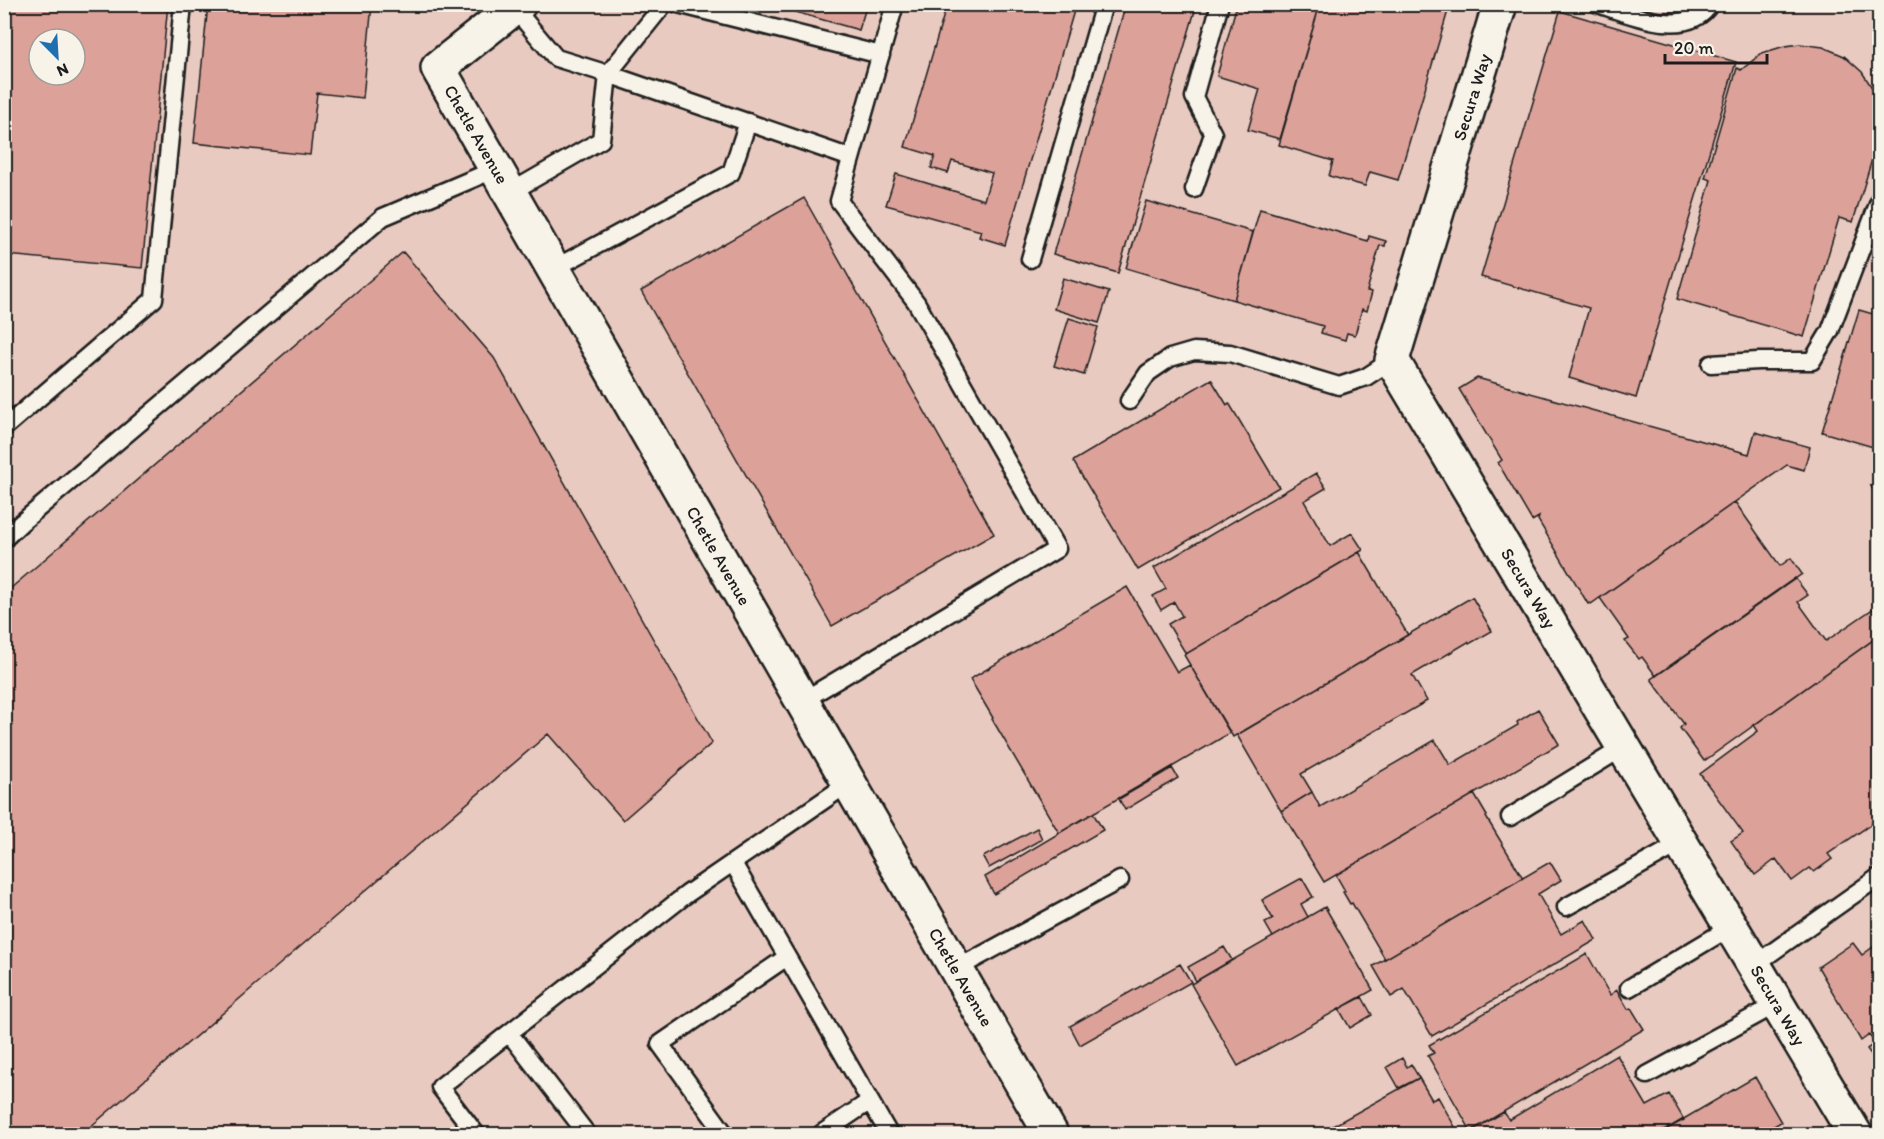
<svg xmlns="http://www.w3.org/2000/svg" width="1884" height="1139" viewBox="0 0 1884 1139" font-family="Itim,sans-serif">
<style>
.built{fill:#e9cac0;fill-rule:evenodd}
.building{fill:#dca29a;stroke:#1c1c1c;stroke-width:1.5;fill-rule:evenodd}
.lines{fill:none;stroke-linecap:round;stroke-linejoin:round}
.lane-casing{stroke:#1c1c1c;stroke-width:21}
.street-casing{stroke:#1c1c1c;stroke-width:38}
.lane{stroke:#f7f3e8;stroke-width:16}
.street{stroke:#f7f3e8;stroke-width:33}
.labels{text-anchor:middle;stroke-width:4.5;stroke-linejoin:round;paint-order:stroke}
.street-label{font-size:18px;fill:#1c1c1c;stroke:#f7f3e8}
</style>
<rect width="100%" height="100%" fill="#efdbd1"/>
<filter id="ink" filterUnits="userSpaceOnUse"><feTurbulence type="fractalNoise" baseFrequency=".0167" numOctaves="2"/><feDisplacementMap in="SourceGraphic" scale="12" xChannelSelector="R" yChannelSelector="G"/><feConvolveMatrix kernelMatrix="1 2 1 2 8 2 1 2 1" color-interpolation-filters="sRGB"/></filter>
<g filter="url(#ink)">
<path class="built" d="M5,5H1879V1134H5ZM39,39H75V75H39Z"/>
<path class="building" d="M4,4H168L142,268L7,255L4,283ZM39,39H75V75H39Z
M208,4H372L363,98L317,93L310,155L194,143Z
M797,4H867L859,30L795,12Z
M947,4H1076L1005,245L979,237L981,231L886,205L896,174L984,200L992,173L952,161L948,173L931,168L935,156L905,147Z
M1126,4H1197L1118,273L1053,254Z
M1237,4H1320L1280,139L1248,130L1260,89L1217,76Z
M1320,4H1450L1398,180L1370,172L1365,186L1329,176L1333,161L1279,145Z
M1560,11L1736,62L1636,398L1569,378L1589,308L1481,277Z
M1800,44L1823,47L1844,56L1862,72L1880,100V133L1853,222L1839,218L1804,337L1677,299L1711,180L1705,178L1737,68L1741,70L1762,53L1785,46Z
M804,198L994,534L832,626L641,291Z
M1146,201L1253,232L1234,300L1126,268Z
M1260,209L1368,241L1369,236L1386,241L1385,246L1380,245L1367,291L1372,292L1367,311L1362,309L1355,335L1347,333L1345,340L1321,333L1323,326L1234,300Z
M403,252L494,358L712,743L623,820L548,734L82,1134H4V594Z
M1063,278L1109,292L1099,323L1054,309Z
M1859,310L1880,316V449L1822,432Z
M1069,318L1098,327L1084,375L1054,366Z
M1477,378L1749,454L1755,432L1810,447L1804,470L1787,465L1591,604L1590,603L1588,604L1538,520L1539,517L1532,521L1498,463L1502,460L1459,389Z
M1211,379L1227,405L1229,403L1279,487L1138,570L1073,461Z
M1316,473L1326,488L1304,501L1330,546L1352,533L1363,550L1186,654L1168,624L1182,616L1174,602L1161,610L1153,596L1166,589L1154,568Z
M1871,486L1880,489V501Z
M1735,502L1780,566L1791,558L1802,574L1656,676L1642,657L1639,659L1625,641L1629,639L1600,598Z
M1359,552L1408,635L1233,737L1184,655Z
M1795,578L1808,595L1798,602L1826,641L1880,604V635L1704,761L1680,728L1684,724L1651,679Z
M1127,587L1177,672L1190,665L1230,733L1059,833L992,719L993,718L970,679Z
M1472,597L1492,631L1469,644L1468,642L1412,675L1427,701L1301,774L1312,792L1281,811L1237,735Z
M1880,635V818L1828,854L1832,859L1814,872L1810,868L1792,881L1776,859L1755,875L1731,841L1743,833L1700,774L1758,731L1754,725Z
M1538,709L1559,744L1324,882L1281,811L1312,792L1320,807L1435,740L1450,765L1518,725L1517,722Z
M1172,768L1178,778L1125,810L1119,799Z
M1474,794L1487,816L1486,817L1523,878L1385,959L1352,903L1350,904L1343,892L1345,891L1336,875Z
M1093,813L1103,830L994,894L985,877Z
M1037,828L1042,839L989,868L983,857Z
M1550,862L1561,880L1538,894L1561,934L1585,920L1596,940L1432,1036L1404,989L1391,997L1373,966Z
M1302,878L1313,897L1301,904L1308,917L1273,937L1265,923L1273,919L1262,900Z
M1325,907L1373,990L1238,1066L1191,984Z
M1880,942V1067L1867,1049L1875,1043L1869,1035L1861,1041L1818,967L1853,943L1862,955Z
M1224,947L1232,960L1196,981L1188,967Z
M1587,954L1610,995L1617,990L1628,1009L1631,1008L1644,1029L1471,1131L1428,1056L1434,1053L1429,1045Z
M1180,964L1191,982L1080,1045L1070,1026Z
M1362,997L1372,1015L1350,1028L1339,1009Z
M1617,1055L1647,1106L1669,1094L1684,1120L1658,1134H1475L1473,1130L1504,1112L1509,1120Z
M1402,1058L1407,1067L1411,1064L1419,1078L1399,1088L1387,1067Z
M1755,1077L1781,1122L1760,1134H1658Z
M1419,1078L1432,1100L1438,1097L1459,1134H1318Z"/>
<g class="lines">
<g class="lane-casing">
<path id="lane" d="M678,4L881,55
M1598,4C1628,14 1688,40 1710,4
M514,8L556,58L608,74L851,158
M1194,189L1213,134L1194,97L1220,4
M509,193L601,140L608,74L664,4
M1030,259L1104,4
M553,269L731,173L748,122
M1711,364L1758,361H1812L1830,331L1880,199
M1129,401L1148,373L1170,358L1194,351L1230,353L1339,386L1366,377L1392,360
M4,428L154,299L183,4
M4,539L21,523L383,217L496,169
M802,701L1057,549L916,302L839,201L895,4
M1510,817L1624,747
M733,863L889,1134
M1566,907L1681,843
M1754,965L1880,876
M956,969L1120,880
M1629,988L1731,927
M1647,1075L1777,1004
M476,1134L440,1087L509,1033
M587,1134L509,1033L687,894L849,783
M725,1134L660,1044L787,957
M821,1134L870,1101"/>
</g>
<g class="street-casing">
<g id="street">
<path id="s1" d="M519,4L438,68L1051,1134"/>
<path id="s2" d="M1500,4L1392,360L1855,1134"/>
</g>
</g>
<use href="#lane" class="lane"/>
<use href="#street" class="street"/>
</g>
</g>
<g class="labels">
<g class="street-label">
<text transform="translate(1472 97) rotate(-73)" y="6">Secura Way</text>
<text dy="6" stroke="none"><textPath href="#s1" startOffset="180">Chetle Avenue</textPath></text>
<text dy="6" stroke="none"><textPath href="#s1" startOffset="666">Chetle Avenue</textPath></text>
<text dy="6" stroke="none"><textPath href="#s2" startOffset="638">Secura Way</textPath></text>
<text dy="6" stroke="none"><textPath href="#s1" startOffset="1152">Chetle Avenue</textPath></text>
<text dy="6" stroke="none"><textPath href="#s2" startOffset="1124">Secura Way</textPath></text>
</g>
</g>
<rect width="1884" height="1139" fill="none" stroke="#f7f3e8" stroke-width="24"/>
<rect x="12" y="12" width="1860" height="1115" fill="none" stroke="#1c1c1c" stroke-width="2" filter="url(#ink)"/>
<g transform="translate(57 57) rotate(156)"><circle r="28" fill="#f7f3e8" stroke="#9f9d96" stroke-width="1.5"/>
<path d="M0-4.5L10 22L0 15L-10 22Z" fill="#1f6fb2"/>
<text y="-9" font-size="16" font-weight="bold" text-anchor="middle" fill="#1c1c1c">N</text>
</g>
<path d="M1665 54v9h102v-9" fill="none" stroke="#1c1c1c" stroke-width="3"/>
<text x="1674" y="54" font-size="18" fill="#1c1c1c" stroke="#f7f3e8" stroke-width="4.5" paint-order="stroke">20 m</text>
</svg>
